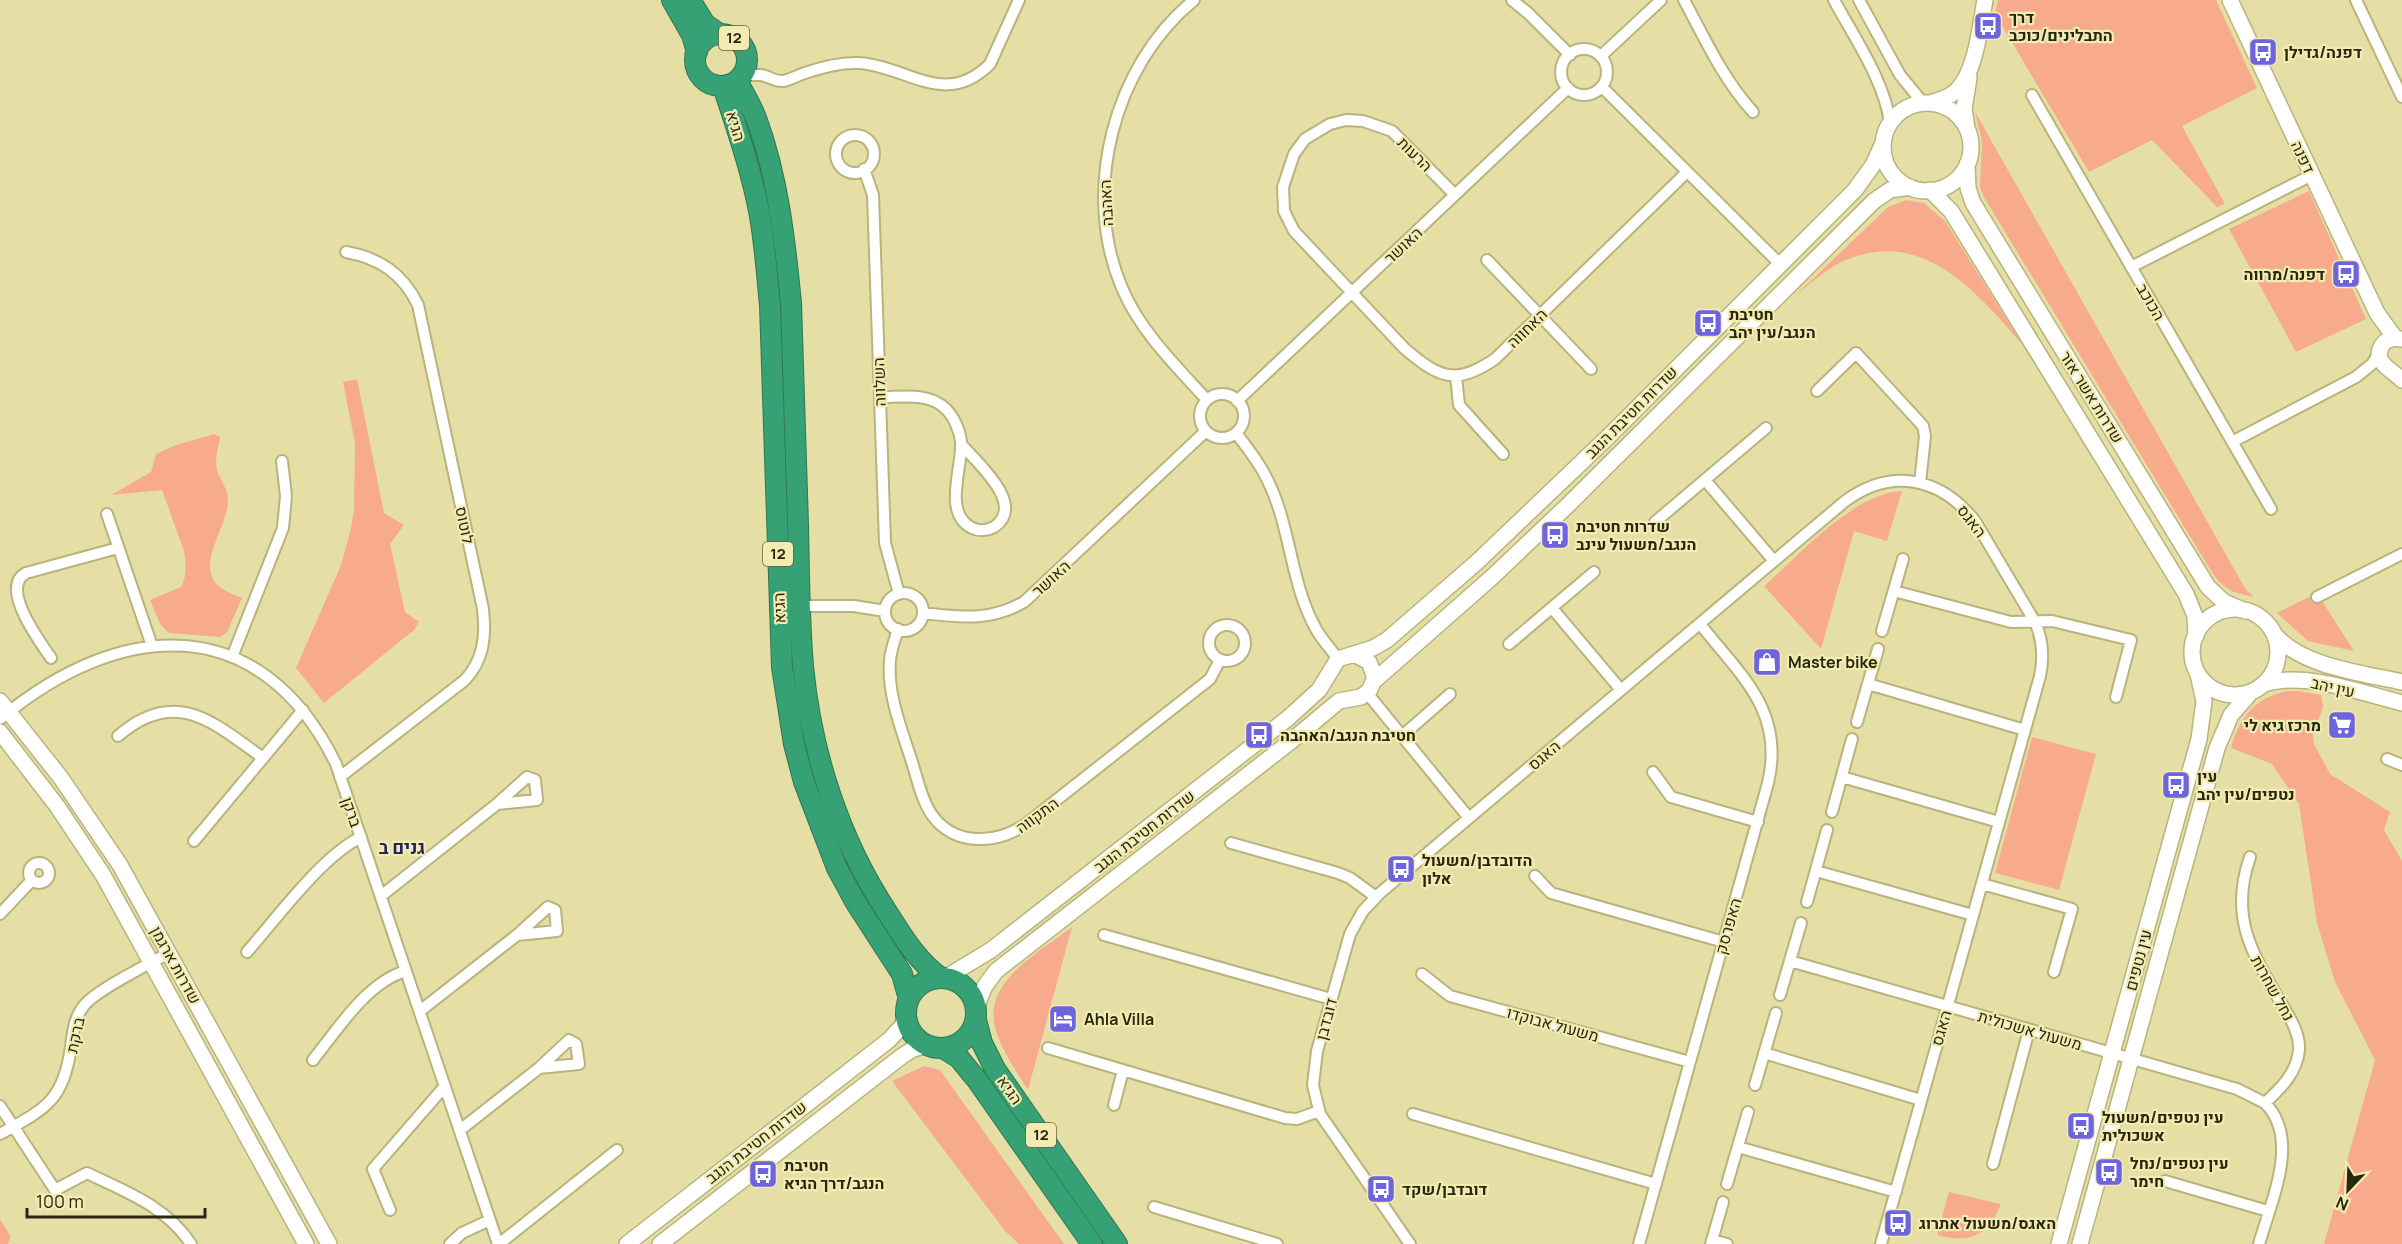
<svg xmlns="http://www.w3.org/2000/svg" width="2402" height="1244" viewBox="0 0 2402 1244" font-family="Manrope,Heebo,sans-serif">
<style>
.green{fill:#f8ab8c}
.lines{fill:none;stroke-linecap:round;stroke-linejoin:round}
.street-casing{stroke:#b9b37c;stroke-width:14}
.secondary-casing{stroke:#b9b37c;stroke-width:18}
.highway-casing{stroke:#317652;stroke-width:22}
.street{stroke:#fff;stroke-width:10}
.secondary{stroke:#fff;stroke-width:15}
.highway{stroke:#36a175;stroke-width:20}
.labels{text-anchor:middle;stroke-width:4.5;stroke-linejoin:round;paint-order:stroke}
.shield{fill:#f2ecb3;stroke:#656241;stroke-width:1.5}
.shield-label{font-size:15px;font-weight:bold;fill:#292710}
.poi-label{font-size:16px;font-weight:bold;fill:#292710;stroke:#f2ecb3;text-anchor:start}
.street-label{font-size:16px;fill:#292710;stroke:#f2ecb3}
.neighbourhood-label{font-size:18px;font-weight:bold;fill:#28235d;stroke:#f2ecb3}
</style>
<rect width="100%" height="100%" fill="#e5dfa6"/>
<path class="green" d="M1998,0H2216L2257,88L2182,126L2225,204L2217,207L2152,140L2089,172L1995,14Z
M1975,112L2246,590L2254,597C2234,593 2226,591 2213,574L1985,199L1980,187L1982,141Z
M2309,191L2366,319L2296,352L2229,229Z
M1906,200L1924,203L1945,221L2022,344C1978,294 1926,230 1851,258C1830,265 1812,282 1795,296L1888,207Z
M357,379L384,513L404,525L390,544L405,612L419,622L414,630L324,703L296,668L341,565L351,529L354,509L355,443L343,382Z
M214,434L220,437C219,446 214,460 217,470C220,480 228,489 228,500C228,528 193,567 221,588C227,592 235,595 242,598L227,632L220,637L169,633L160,624L150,600L181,587C187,577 186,562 184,551L162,490L111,495L151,472L156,454L176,445Z
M1902,491L1887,541L1854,531L1821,649L1764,586C1800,555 1853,493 1902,491Z
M2317,593L2354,651L2308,641L2277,613Z
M2288,691H2299L2321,695L2323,707L2313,735L2314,744L2330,774L2390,812L2384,830L2402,861V1244H2324L2375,1060L2335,982L2317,923L2299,804L2272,764L2231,748C2239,718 2255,697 2288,691Z
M2032,737L2096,754L2059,890L1995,873Z
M1072,927L1028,1090C1017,1072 1004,1054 997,1034C978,983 1039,953 1072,927Z
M924,1066L940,1070L1064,1244H1019L1005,1231L892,1081Z
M1949,1192L2001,1204C1988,1236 1970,1244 1937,1235Z
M0,1219L11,1237L8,1244H0Z"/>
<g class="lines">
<g class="street-casing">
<path id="street" d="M1194,0C1113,66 1081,192 1122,288C1140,331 1176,366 1207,400
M1512,0L1528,13L1570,55
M1684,0C1705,39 1723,79 1753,112
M1834,0C1854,37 1885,82 1890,123
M1859,0L1900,75L1923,103
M2356,0L2402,97
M1561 72a23 23 0 1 1 46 0a23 23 0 1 1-46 0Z
M1601,56L1661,0
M743,75C749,75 755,75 761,75C768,76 776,82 783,81C790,80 798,75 805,73C822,67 841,62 859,63C907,66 945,109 990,64L1019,0
M1602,87L1780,264
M2032,95L2271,509
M836 154a19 19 0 1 1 38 0a19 19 0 1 1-38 0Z
M864,169L873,195L885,543L899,594
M1455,195L1392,131L1363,121L1346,120L1330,124L1305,139L1294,154L1283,187L1284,211L1294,231L1404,348C1439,378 1455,386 1495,359L1687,172
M1487,260L1591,369
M2131,267L2312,175
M1456,376L1459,405L1503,454
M1817,391L1856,353L1923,426L1925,436L1920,483
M1200 416a22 22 0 1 1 44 0a22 22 0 1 1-44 0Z
M880,397C902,397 929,392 946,409C954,417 960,431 961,442C963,467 942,513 972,528C978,531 987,531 994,527C1027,505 977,463 962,445
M1237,401L1568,88
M1236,433C1247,447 1259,462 1267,479C1291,526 1290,583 1316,629C1322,640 1331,649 1338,659
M2232,442L2356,377L2372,364L2380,351
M1705,480L1774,561
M107,514L152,646
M1655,522L1766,428
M1894,591L2011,622L2052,621L2131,640L2116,697
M885 612a19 19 0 1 1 38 0a19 19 0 1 1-38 0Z
M2317,597L2402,554
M800,606H854L885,611
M1552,608L1621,690
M923,613C961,617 989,622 1024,602L1206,431
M1209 643a18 18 0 1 1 36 0a18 18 0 1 1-36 0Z
M898,629C895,639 891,649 890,660C887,693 901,728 911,759C917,777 921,799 932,815C955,847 997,844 1026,824L1210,679L1220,660
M1882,631L1903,559
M1509,644L1594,572
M232,657L283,528L286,496L282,461
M51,658C37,638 0,587 26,573L118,548
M1868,684L2025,730
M1367,693L1469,818
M0,719C120,619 260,609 336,764L498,1244
M1857,722L1878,649
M118,736C176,686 214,723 263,758
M1402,736L1450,694
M2387,759L2402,765
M1653,772L1671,797L1758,822
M340,777L465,680C484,659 486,637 483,609L418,305C403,274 380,258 346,252
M1842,777L1999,822
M1832,812L1852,739
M194,841L303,710
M1231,843L1338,873L1350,878L1376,897
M2250,857C2229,917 2252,953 2281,1003C2290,1018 2300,1033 2299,1050C2297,1073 2280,1089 2265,1103C2301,1139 2271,1201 2259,1244
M29 873a10 10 0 1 1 20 0a10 10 0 1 1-20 0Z
M1816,871L1973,915
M1535,876L1551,893L1724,942
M1982,884L2072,909L2054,972
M381,896L497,804L527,777L535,780L537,800L497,804
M1807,902L1827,830
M0,914L32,880
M1104,935L1331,999
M247,952C277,918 321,857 361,837
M1790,961L2237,1089L2265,1103
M1422,974L1450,996L1690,1062
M1780,995L1801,923
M420,1011L517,935L548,907L555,910L557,931L517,935
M1048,1048L1285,1118L1297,1119L1319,1111
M1764,1053L1921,1100
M313,1060C338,1029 367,982 406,971
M1755,1085L1776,1013
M1114,1105L1123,1070
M0,1106L55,1190L87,1173C126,1192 166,1206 191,1244
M1413,1114L1656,1184
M460,1130L539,1068L569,1040L576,1044L579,1064L539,1068
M0,1134C45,1109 64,1101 71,1046C73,1033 74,1018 83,1007C94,991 149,964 169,953
M1738,1147L1896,1192
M1993,1164L2029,1030
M2165,1181L2268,1211
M1727,1184L1748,1112
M1154,1207L1277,1244
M390,1210L373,1169L445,1086
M1712,1240L1727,1244
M450,1244L462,1233L490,1220
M499,1244L617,1150
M1410,1244L1320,1114L1313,1085L1317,1051L1350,934L1363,911L1380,893L1844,502C1891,467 1940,477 1975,521L2035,622C2043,640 2044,657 2040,676L1881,1244
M1639,1244L1768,783C1785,711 1741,676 1700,624
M1711,1244L1723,1202"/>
</g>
<g class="secondary-casing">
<path id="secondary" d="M2230,0L2377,313L2395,338
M1930,103C1939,100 1949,98 1956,91C1976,73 1980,26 1985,0
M1883 147a44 44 0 1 1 88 0a44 44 0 1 1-88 0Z
M1967,128L1964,109L1969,78
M1967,164L1968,188L1973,203L2208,587L2224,602L2245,611
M1930,190L1951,211L2186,594L2195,616L2196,636
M2402,339C2395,338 2388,338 2383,344C2370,362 2393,370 2402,380
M2192 652a43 43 0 1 1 86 0a43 43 0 1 1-86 0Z
M2275,635C2303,667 2362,673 2402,682
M1354,654L1373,648L1387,640L1477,562L1608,437L1855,190L1873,165L1883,143
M1374,681L1490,579L1567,506L1874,201L1890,190L1910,187
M2264,684C2305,671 2362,693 2402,703
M0,701L61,778L120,865L329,1244
M0,732L57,806L103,875L306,1244
M945,978L991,950L1287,719L1319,690L1338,659L1354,654L1369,662L1375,678L1369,691L1361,697L1339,701L1290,742L996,971L985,986L976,1007
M627,1244L889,1040L903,1025L906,1013
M660,1244L902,1056L913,1049L928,1045
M2059,1244L2199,739L2204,701L2198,674
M2080,1244L2217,748L2231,715L2251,692"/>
</g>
<g class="highway-casing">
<path id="highway" d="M672,0L692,35L697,52
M690,0L705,24L721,35
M695 60a26 26 0 1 1 52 0a26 26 0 1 1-52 0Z
M737,81C744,93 751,105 756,118C778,177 785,241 791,303C793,377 796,451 798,525C799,572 799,619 803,666C811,752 839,839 887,912C903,937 917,961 941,978
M723,86C737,129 752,172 760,216C765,246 767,275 770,305L782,667L794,744L804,782L837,868L856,903L902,974L909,999
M906 1013a35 35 0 1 1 70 0a35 35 0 1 1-70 0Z
M976,1020L982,1043L995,1069L1117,1244
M943,1048L959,1058L977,1080L1092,1244"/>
</g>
<use href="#street" class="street"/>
<use href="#secondary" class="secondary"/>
<use href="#highway" class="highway"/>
</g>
<defs>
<g id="bus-square" transform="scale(1.5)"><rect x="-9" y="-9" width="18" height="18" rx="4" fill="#6d64de" stroke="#f2ecb3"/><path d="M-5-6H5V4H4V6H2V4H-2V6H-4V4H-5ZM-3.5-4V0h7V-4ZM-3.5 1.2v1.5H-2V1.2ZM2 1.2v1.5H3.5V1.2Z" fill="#fff"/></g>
<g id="shop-square" transform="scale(1.5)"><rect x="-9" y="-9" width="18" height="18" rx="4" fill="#6d64de" stroke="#f2ecb3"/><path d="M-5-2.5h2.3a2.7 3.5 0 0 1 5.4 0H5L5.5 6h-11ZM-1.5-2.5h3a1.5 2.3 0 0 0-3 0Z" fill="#fff"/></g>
<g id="supermarket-square" transform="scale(1.5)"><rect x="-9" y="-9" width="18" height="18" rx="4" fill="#6d64de" stroke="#f2ecb3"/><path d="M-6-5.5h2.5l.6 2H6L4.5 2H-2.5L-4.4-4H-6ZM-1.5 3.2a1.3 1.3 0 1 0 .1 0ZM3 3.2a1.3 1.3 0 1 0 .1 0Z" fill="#fff"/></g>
<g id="hotel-square" transform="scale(1.5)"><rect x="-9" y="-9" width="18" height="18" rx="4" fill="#6d64de" stroke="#f2ecb3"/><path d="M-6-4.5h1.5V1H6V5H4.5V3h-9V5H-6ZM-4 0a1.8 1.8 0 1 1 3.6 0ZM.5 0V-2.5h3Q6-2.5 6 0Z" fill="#fff"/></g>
</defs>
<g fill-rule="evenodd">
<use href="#bus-square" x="1988" y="26"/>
<use href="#bus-square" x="2263" y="52"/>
<use href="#bus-square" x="2346" y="274"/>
<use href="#bus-square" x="1708" y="323"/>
<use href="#bus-square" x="1555" y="535"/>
<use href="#shop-square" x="1767" y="662"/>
<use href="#supermarket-square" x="2342" y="725"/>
<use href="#bus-square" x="1259" y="735"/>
<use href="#bus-square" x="2176" y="785"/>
<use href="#bus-square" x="1401" y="869"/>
<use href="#hotel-square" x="1063" y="1019"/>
<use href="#bus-square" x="2081" y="1126"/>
<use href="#bus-square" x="2109" y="1172"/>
<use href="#bus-square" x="763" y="1174"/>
<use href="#bus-square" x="1381" y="1189"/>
<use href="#bus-square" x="1898" y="1223"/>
</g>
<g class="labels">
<g class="shield">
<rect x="719" y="26" width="30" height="24" rx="4.5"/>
<rect x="763" y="542" width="30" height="24" rx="4.5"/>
<rect x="1026" y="1123" width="30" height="24" rx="4.5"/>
</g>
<g class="shield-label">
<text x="734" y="43">12</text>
<text x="778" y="559">12</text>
<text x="1041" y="1140">12</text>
</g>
<g class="poi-label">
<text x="2009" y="23">דרך<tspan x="2009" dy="18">התבלינים/כוכב</tspan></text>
<text x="2284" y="58">דפנה/גדילן</text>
<text x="2325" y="280" text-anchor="end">דפנה/מרווה</text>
<text x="1729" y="320">חטיבת<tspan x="1729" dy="18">הנגב/עין יהב</tspan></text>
<text x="1576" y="532">שדרות חטיבת<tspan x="1576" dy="18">הנגב/משעול עינב</tspan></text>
<text x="1788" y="668">Master bike</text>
<text x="2321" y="731" text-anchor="end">מרכז גיא לי</text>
<text x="1280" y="741">חטיבת הנגב/האהבה</text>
<text x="2197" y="782">עין<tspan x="2197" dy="18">נטפים/עין יהב</tspan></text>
<text x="1422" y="866">הדובדבן/משעול<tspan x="1422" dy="18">אלון</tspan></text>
<text x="1084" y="1025">Ahla Villa</text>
<text x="2102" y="1123">עין נטפים/משעול<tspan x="2102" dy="18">אשכולית</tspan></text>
<text x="2130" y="1169">עין נטפים/נחל<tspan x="2130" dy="18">חימר</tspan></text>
<text x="784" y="1171">חטיבת<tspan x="784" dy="18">הנגב/דרך הגיא</tspan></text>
<text x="1402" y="1195">דובדבן/שקד</text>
<text x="1919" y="1229">האגס/משעול אתרוג</text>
</g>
<g class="street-label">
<text transform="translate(736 126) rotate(73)" y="6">הגיא</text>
<text transform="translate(1415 154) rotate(45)" y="6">הרעות</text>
<text transform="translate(2303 157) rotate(65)" y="6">דפנה</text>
<text transform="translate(1106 203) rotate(-93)" y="6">האהבה</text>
<text transform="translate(1403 245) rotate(-43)" y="6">האושר</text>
<text transform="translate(2151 302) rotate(60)" y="6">הכוכב</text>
<text transform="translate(1527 328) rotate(-44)" y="6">האחווה</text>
<text transform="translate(879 382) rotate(-92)" y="6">השלווה</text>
<text transform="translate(2092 397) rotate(58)" y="6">שדרות אשר אזר</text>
<text transform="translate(1631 412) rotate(-45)" y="6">שדרות חטיבת הנגב</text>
<text transform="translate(1972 521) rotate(53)" y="6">האגס</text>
<text transform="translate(465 525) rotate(78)" y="6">לוטוס</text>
<text transform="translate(1051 578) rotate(-42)" y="6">האושר</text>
<text transform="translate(779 608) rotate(-92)" y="6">הגיא</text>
<text transform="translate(2333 687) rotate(13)" y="6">עין יהב</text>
<text transform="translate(1544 755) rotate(-40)" y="6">האגס</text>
<text transform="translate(352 812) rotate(71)" y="6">ברקן</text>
<text transform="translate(1037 815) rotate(-36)" y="6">התקווה</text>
<text transform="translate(1144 831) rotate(-38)" y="6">שדרות חטיבת הנגב</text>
<text transform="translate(1728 926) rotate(-74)" y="6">האפרסק</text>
<text transform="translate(2138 960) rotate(-75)" y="6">עין נטפים</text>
<text transform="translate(176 965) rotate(61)" y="6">שדרות ארגמן</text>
<text transform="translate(2273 988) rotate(61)" y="6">נחל שחרות</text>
<text transform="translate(1326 1019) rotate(-75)" y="6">דובדבן</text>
<text transform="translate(1553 1024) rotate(15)" y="6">משעול אבוקדו</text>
<text transform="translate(1941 1028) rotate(-74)" y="6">האגס</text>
<text transform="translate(2030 1030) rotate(16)" y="6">משעול אשכולית</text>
<text transform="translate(75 1035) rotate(-78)" y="6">ברקת</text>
<text transform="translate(1010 1090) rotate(55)" y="6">הגיא</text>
<text transform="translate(756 1142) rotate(-38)" y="6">שדרות חטיבת הנגב</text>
</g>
<g class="neighbourhood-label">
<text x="402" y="854">גנים ב</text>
</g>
</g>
<g transform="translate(2348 1190) rotate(203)" stroke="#f2ecb3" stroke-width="4.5" paint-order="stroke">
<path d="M0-4.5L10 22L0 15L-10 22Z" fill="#292710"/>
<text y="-9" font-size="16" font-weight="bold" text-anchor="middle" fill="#292710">N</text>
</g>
<path d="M27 1208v9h178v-9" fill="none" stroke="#292710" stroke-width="3"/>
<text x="36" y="1208" font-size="18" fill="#292710" stroke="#f2ecb3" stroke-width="4.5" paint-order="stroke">100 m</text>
</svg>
